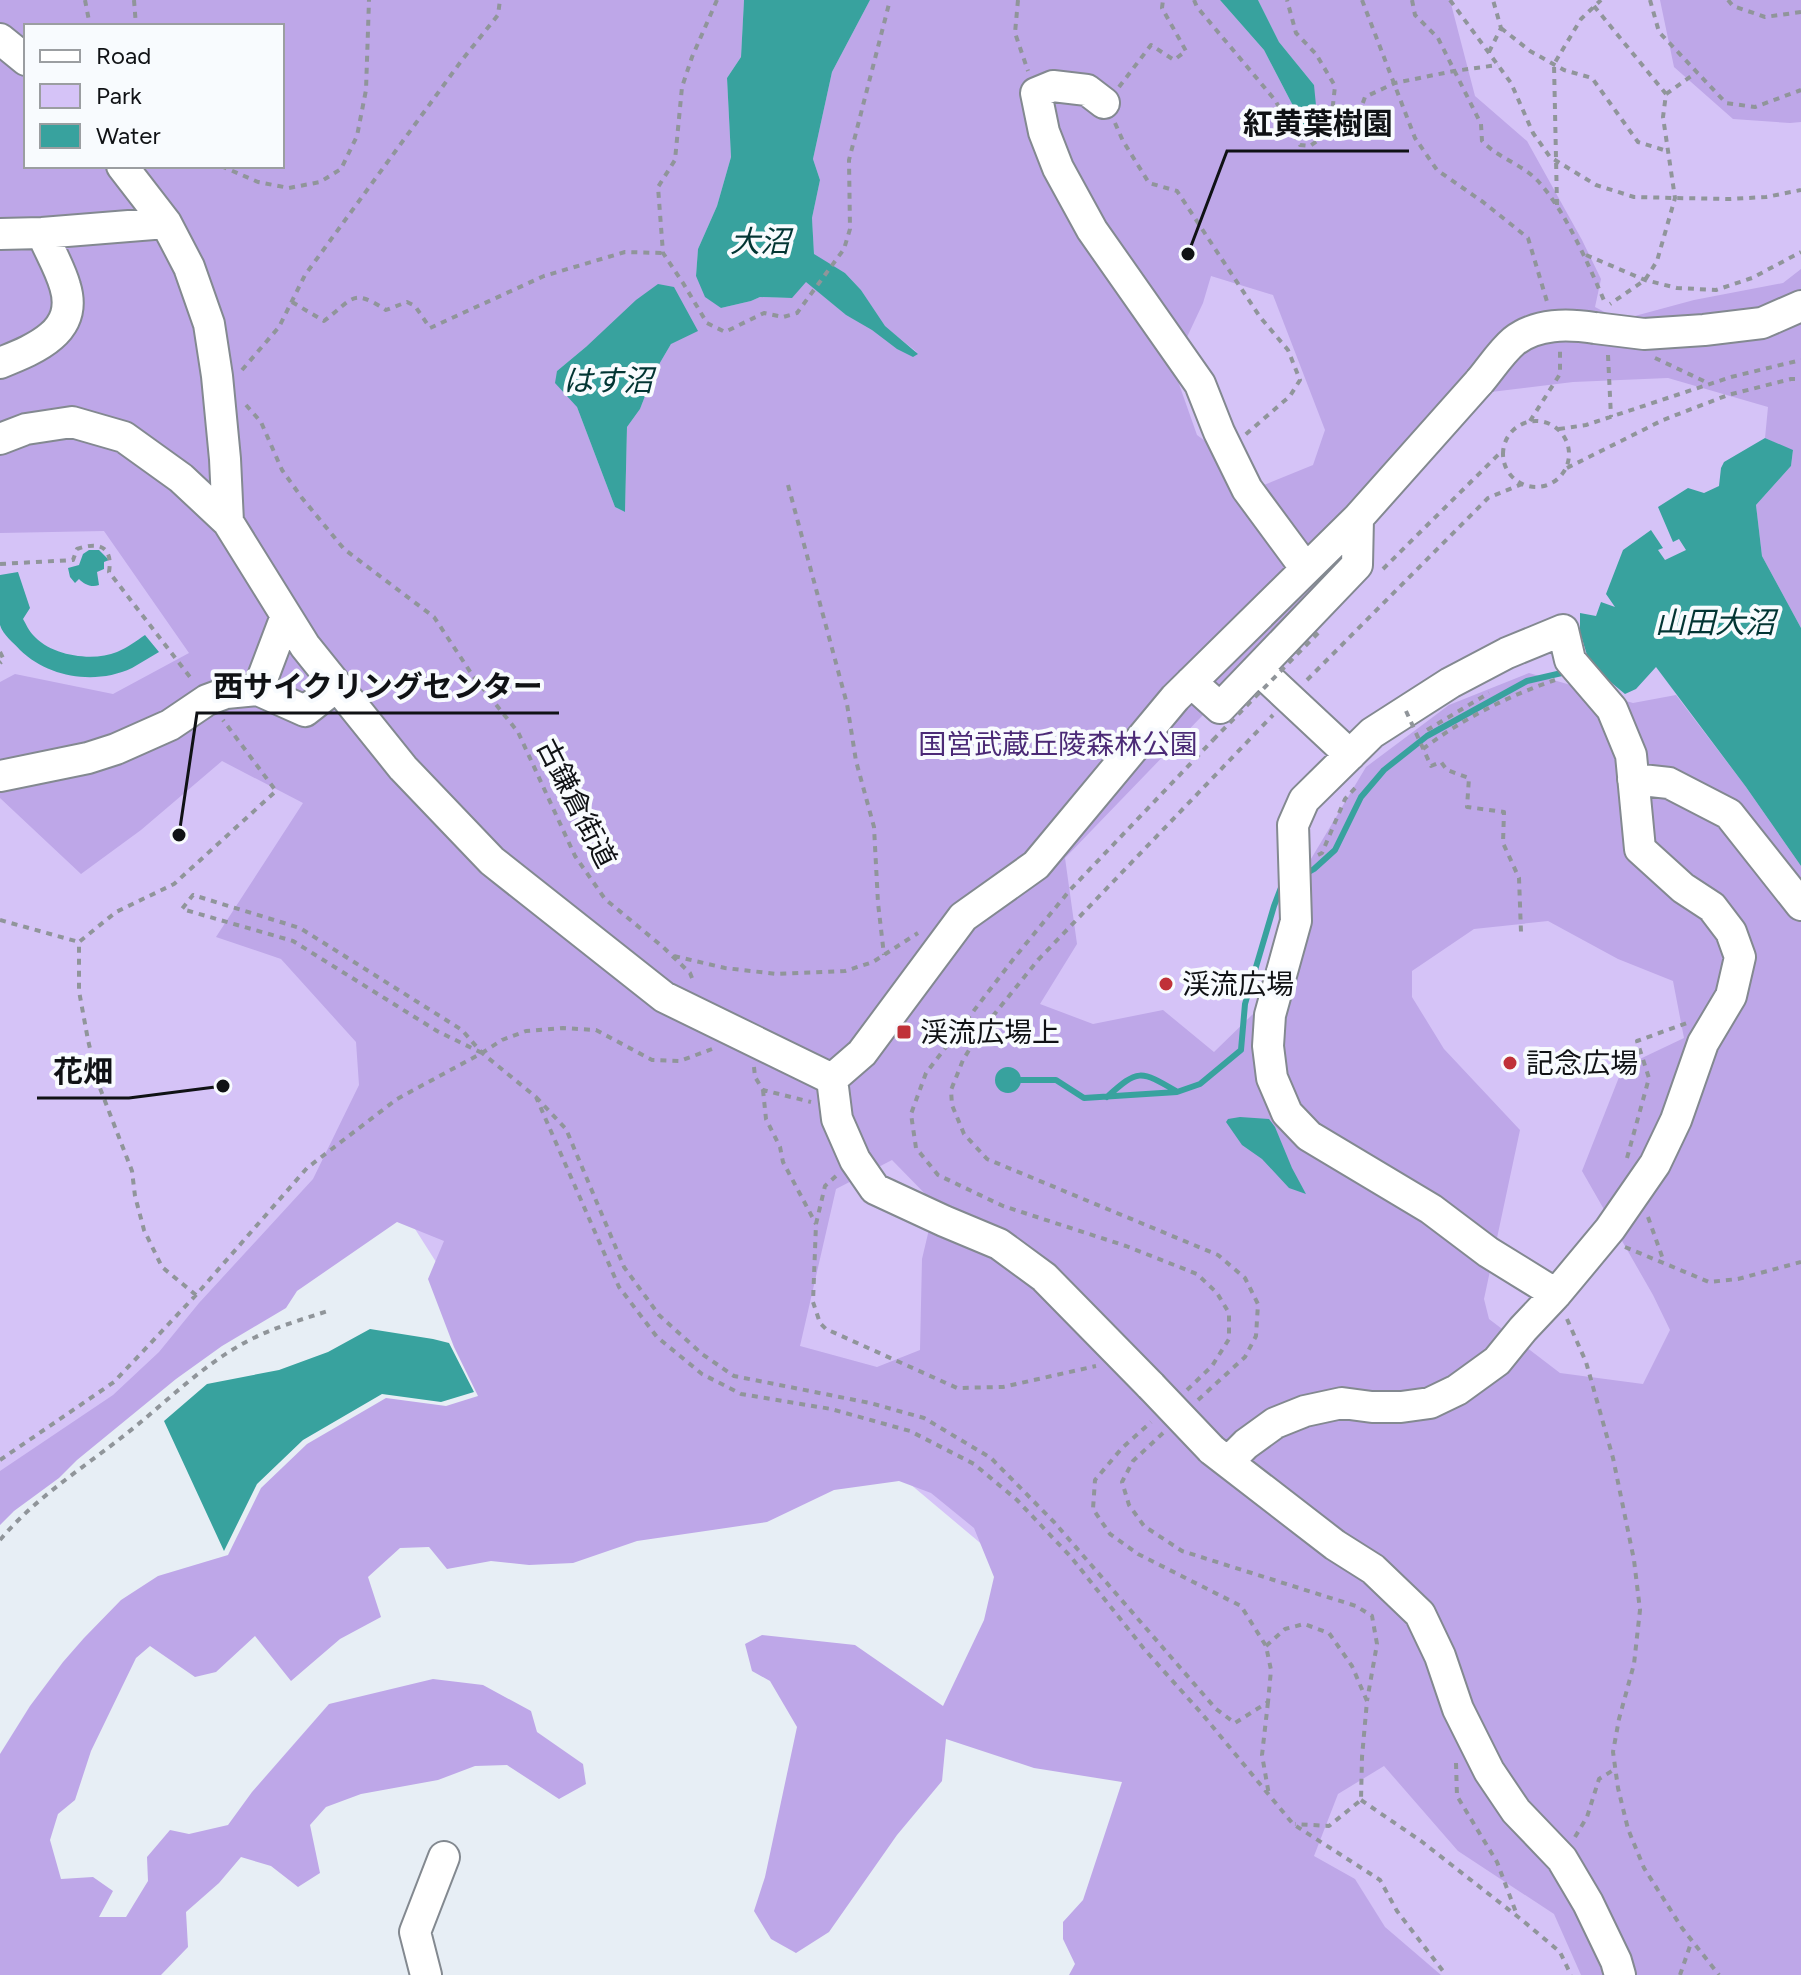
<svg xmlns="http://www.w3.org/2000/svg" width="1801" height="1975" viewBox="0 0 1801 1975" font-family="Figtree,'Noto Sans JP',sans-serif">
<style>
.green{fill:#d5c3f7;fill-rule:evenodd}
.forest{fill:#bea7e8;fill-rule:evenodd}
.water{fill:#38a29e}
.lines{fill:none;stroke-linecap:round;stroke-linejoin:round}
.stream{stroke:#38a29e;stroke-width:6}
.minor-casing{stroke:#838990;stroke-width:34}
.path{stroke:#90959a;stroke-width:4;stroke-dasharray:6 6;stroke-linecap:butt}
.minor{stroke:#fff;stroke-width:30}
.minor-bridge-casing{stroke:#838990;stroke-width:34;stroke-linecap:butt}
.path-bridge{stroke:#90959a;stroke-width:4;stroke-dasharray:6 6;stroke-linecap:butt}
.minor-bridge{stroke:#fff;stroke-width:30}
.poi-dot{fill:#c03139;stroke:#f8fbfe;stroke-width:3}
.labels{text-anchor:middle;stroke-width:8;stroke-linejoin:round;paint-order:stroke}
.park-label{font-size:28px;fill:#4b2a76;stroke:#f8fbfe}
.street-label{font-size:28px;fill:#101215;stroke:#f8fbfe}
.poi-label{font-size:28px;fill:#101215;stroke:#f8fbfe;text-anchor:start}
.water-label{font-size:30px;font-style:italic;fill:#023533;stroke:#f8fbfe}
.leader{fill:none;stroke:#101215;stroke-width:3}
.callout-dot{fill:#101215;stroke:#f8fbfe;stroke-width:3}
.callout-label{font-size:30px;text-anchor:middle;font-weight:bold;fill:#101215;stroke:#f8fbfe;stroke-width:8;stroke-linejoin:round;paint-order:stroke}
</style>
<rect width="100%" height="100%" fill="#e7eef5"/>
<path class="green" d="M0,0H1801V1975H1079L1148,1738L1097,1641L891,1468L524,1400L401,1207L293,1276L0,1518ZM26,26H282V166H26Z"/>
<path class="forest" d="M0,0H744L741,57L727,78L731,157L717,206L698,249L696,276L721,308L751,301L760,297L791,298L806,281L846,315L918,353L884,326L861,290L845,273L814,255L812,218L820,180L813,159L832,72L870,0H1220L1264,50L1303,125L1314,85L1279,42L1258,0H1450L1475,96L1527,141L1582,240L1601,279L1595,307L1620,320L1694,300L1783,283L1801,269V628L1762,556L1756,505L1791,466L1793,451L1765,438L1768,407L1668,378L1573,382L1491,392L1404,486L1343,562L1242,668L1202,716L1065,858L1077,944L1040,1004L1093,1024L1163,1010L1214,1052L1253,1014L1284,904L1366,767L1449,705L1529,673L1633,703L1676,695L1746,787L1801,866V1975H1581L1554,1914L1458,1851L1384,1766L1338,1794L1314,1856L1355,1879L1385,1927L1441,1975H1069L1075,1964L1063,1939V1922L1083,1900L1122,1782L1034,1768L946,1739L942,1781L897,1835L829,1932L796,1953L771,1939L754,1911L765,1877L797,1727L770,1681L752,1671L745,1644L762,1635L855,1645L943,1706L984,1620L994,1577L974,1528L931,1493L899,1481L834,1490L767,1522L637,1541L573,1563L529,1565L491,1561L447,1569L429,1547L400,1548L368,1577L381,1617L340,1639L291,1681L255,1636L216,1672L195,1677L150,1646L136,1658L91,1751L75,1800L58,1814L50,1840L61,1879L93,1877L113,1891L99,1917H126L148,1881L147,1857L170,1830L189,1834L228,1825L252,1792L329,1704L433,1679L483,1685L531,1711L537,1732L583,1764L586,1784L559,1799L507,1765L475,1766L438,1780L361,1794L326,1807L310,1825L320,1873L298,1887L271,1866L241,1857L219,1883L186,1912L188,1947L161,1975H0V1754L30,1706L63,1662L84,1638L121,1600L158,1576L228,1555L261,1488L307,1444L386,1398L446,1406L478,1396L454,1347L428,1279L444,1241L397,1222L297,1291L286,1308L222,1346L176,1379L77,1460L59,1478L14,1511L0,1525V1471L113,1395L159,1352L199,1303L313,1179L359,1085L356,1042L281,959L216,937L303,803L222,761L141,830L81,874L0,798V682L15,674L113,694L189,653L104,531L0,533ZM26,26H282V166H26ZM1211,276L1273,295L1325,430L1313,465L1264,485L1197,435L1173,367L1203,303ZM671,344L654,373L640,409L627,427L625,512L615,507L577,407L557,371L587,346ZM1548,921L1618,959L1673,981L1684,1038L1623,1067L1582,1171L1653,1295L1670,1330L1643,1384L1560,1373L1489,1319L1484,1299L1520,1130L1444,1049L1412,997V971L1474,929ZM892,1160L935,1204L922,1259L920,1350L877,1367L800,1346L836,1189Z
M1660,0H1801V122L1790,123L1733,119L1674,67Z"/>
<path class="water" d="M744,0H870L832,72L813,159L820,180L812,218L814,254L845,273L861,290L885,326L918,354L913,357L897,349L872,330L846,315L806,282L792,298L760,297L751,301L721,308L705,297L696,276L698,249L717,206L731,157L727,78L741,57Z
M1220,0H1258L1279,42L1314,85L1318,126L1312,134L1303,125L1264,50Z
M658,284L674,287L698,331L671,344L654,373L640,409L627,427L625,512L615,507L577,407L555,383L557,371L587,346L636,300Z
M1765,438L1793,450L1791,466L1756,505L1762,556L1801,628V866L1746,787L1656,667L1636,689L1625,694L1590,665L1580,632V613L1596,616L1601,602L1615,607L1606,594L1623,550L1651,530L1663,548L1658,550L1665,560L1686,550L1679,539L1673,542L1658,507L1688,488L1704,493L1719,486L1721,468L1724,462Z
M89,550H99L109,560L104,562V569L97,572L99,585C91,588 84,584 79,579L75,583L70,577L68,568L79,565L83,554Z
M18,572L30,608L23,619C26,624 29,631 33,635C51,656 93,662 117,652C127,648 136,641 145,635L159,652C150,657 141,663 132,668C96,685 49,678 20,650C14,643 3,635 0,625C0,615 0,587 0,575Z
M995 1080a13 13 0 1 1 26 0a13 13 0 1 1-26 0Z
M1240,1117L1269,1119L1275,1127L1292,1168L1306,1194L1289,1188L1262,1159L1242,1145L1226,1122L1228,1119Z
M370,1329L433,1339L449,1343L474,1392L441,1402L382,1394L303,1440L257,1484L224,1551L164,1421L207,1384L279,1370L328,1352Z"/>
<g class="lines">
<path class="stream" d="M1307,873L1314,869L1335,850L1361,797L1384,770L1427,736L1527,681L1566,672
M1021,1080H1056L1084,1098L1177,1092L1200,1084L1241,1050L1245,1004L1274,906L1282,885L1285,884
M1107,1097C1138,1069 1140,1070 1176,1091"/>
<g class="minor-casing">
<path id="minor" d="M0,39L26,60
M1104,103L1087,90L1053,86L1036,93L1044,132L1058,168L1092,230L1200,384L1219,432L1247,489L1306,569
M122,166L166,223L189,267L209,324L217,376L225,459L228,522
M0,234L42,233L166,223
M1595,328L1644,334L1704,330L1762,323L1801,306
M0,363C35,349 79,332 65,286C60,268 49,250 42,233
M0,439L26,429L72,422L124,437L181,478L228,522L305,646L403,768L492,861L664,997L832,1079
M1258,669L1350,755
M1191,682L1220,708L1357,565L1358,518
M258,690L286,616
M0,776L88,758L116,749L170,725L207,700L226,693L258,690L305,711L337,686
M1633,779L1669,783L1729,814L1801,905
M832,1079L862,1053L963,917L1036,865L1175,698L1358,518L1480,381
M832,1079L837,1119L855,1160L875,1189L944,1221L999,1244L1044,1277L1151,1386
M1212,1450L1335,1545L1373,1569L1420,1614L1440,1656L1458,1709L1489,1771L1516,1811L1562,1859L1588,1903L1616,1961L1620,1975
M1228,1462L1246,1444L1275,1423L1305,1411L1342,1403L1372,1407H1401L1430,1403L1457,1390L1497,1361L1523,1329L1556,1294L1610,1229L1655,1164L1676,1120L1703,1043L1731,996L1740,957L1731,932L1712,907L1683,888L1640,849L1631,755L1612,709L1570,660L1563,630L1507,653L1450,683L1372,733L1304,800L1293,825L1296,921L1270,1015L1268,1046L1272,1078L1287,1113L1309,1136L1431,1209L1488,1252L1556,1294
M426,1975L415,1932L444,1857"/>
</g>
<path class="path" d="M85,0L90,26
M134,0L136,26
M717,0L692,57L682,87L675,160L658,187L663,253L683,283L707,323L725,332L764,313L783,317L797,313L844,249L850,229L849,160L890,0
M1018,0L1015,33L1028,71
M1194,0L1197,7L1275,100L1300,145L1310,146L1330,132L1335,86L1316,54L1296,33L1287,0
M1362,0L1415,138L1437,170L1483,202L1528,238L1548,305
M1412,0L1415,15L1438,38L1481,124L1482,141C1498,158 1523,165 1537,180C1566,211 1589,266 1606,305
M1450,0L1511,83L1533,133L1550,157L1596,185L1634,197L1675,198L1730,199L1766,197L1801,190
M1650,0L1659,32L1726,103L1755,107L1801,90
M1728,0L1733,6L1765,17L1801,12
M1594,6L1666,94L1663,117L1675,198L1657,261L1645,280L1610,304
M1501,28L1530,51L1564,70L1592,78L1638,142L1667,151
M1489,52L1501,28L1493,0
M1119,87L1151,45L1174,60L1186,51L1162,8L1163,0
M1666,94L1697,72
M1115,123L1123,141L1149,183L1177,191L1260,317L1288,350L1300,380L1290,396L1245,435
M1330,132L1356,122L1365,97L1395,83L1454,71L1498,65
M221,166L258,182L289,188L320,182L341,169L357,136L366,90L369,0
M1557,205L1554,64L1581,19L1601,0
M1586,255L1645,280L1677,288L1716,290L1752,278L1801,252
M292,302L324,321C354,298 352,288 386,310L407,302L415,306L430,328L544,276L625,252L663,253
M1608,355L1611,417
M1655,358L1708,383
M242,370L279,327L305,275L462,60L498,15L500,0
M246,405L261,422L282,470L302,498L344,549L434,617L473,676L518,732L575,856L605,899L663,947L690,973L694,983
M1503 454a33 33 0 1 1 66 0a33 33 0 1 1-66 0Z
M1530,421L1560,374V348
M1559,429L1586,425L1731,377L1801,360
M1567,468L1663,420L1728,395L1791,379H1801
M788,485L847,704L856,761L874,827L878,903L884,955
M0,564L73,560L77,549C100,541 113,547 109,572L193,681
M1383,569L1503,450
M0,652L4,660L0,663
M1307,680L1488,498L1522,484
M1427,730L1489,693
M1423,749C1462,719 1508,696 1555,680
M1318,855L1322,853L1345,799L1356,787
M0,920L79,942
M674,956L725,968L777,974L845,971L873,962L918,933
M482,1053L437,1031L293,941L182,909L193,895L300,928L462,1030L482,1053L536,1097L619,1287L657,1337L702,1374L741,1394L831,1409L910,1431L974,1464L1017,1500L1071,1557L1145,1650L1203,1715L1293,1824L1380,1880L1397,1911L1446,1975
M754,1067L755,1077L763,1090L811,1102
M763,1090L766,1119L780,1147L783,1162L816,1224
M536,1097L566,1129L624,1267L659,1315L702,1354L734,1376L870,1403L924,1418L991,1458L1054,1522L1216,1709L1235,1723L1268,1702L1271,1670L1266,1646L1241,1606L1138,1554L1110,1534L1093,1509L1095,1480L1122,1448L1151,1422
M1627,1158L1649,1078L1637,1041L1687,1023
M836,1176L825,1186L816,1224L813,1302L820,1323L826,1329L957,1388L1003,1387L1096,1366
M1648,1217L1664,1262
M1625,1247L1709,1282L1738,1279L1801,1262
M196,1295L162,1267L144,1230L135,1196L132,1171L98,1083L88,1040L79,991V942L116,912L174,884L276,791L223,720
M1567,1319L1586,1362L1613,1458L1634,1560L1640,1610L1634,1664L1619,1719L1613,1752L1618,1788L1628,1829L1644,1868L1682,1928L1719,1975
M1187,1390L1212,1366L1229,1339V1313L1217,1293L1197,1274L1126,1246L1003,1206L938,1175L916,1148L911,1114L926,1073L1015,957L1070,890L1213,740
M1198,1400L1245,1357L1256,1336L1258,1304L1245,1278L1218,1255L987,1159L964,1134L952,1105L951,1090L963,1060L980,1032L1038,960L1273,715
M1163,1433L1133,1461L1122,1482L1129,1505L1144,1526L1182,1551L1356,1606L1372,1616L1377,1644L1367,1701
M0,1460L114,1382L196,1295L307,1168L397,1099L482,1053L502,1040L526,1031L563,1028L596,1030L652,1060L680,1061L712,1049
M0,1540C35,1498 83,1468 126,1434C163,1405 196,1371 237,1347C265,1330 297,1321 328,1311
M1266,1646L1285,1629L1304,1624L1329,1633L1352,1666L1367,1701L1362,1757L1361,1800L1329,1826L1295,1824
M1268,1702L1262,1755L1269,1795
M1456,1763L1457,1796L1497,1862L1517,1915
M1361,1800L1421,1841L1522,1920L1560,1952L1571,1975
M1575,1837L1587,1817L1599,1779L1615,1769
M1680,1975L1691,1943"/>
<use href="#minor" class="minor"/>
<g class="minor-bridge-casing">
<path id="minor-bridge" d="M1480,381C1491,368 1501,352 1514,341C1537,323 1568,324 1595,328
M1151,1386L1211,1449"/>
</g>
<path class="path-bridge" d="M1406,711L1431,766L1441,762L1447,770L1469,778L1467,807L1504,812L1503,843L1519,878L1521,932
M1213,740L1322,629"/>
<use href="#minor-bridge" class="minor-bridge"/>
</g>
<g class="poi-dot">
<circle cx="1166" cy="984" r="8"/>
<rect x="896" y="1024" width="16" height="16" rx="4"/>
<circle cx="1510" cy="1063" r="8"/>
</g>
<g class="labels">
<g class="park-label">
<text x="1058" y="754">国営武蔵丘陵森林公園</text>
</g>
<g class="street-label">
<text transform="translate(577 803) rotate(63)" y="10">古鎌倉街道</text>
</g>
<g class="poi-label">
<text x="1182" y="994">渓流広場</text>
<text x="920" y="1042">渓流広場上</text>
<text x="1526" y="1073">記念広場</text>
</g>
<g class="water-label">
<text x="760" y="252">大沼</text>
<text x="608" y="391">はす沼</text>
<text x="1715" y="633">山田大沼</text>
</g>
</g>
<path class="leader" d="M1188 254L1227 151H1409M179 835L197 713H559M223 1086L129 1098H37"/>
<g class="callout-dot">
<circle cx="1188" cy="254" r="8"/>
<circle cx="179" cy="835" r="8"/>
<circle cx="223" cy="1086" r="8"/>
</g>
<g class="callout-label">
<text x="1318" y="134">紅黄葉樹園</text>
<text x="378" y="697">西サイクリングセンター</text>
<text x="83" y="1082">花畑</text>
</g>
<rect x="24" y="24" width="260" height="144" fill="#f8fbfe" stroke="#9b9ea1" stroke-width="2"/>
<rect x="40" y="50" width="40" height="12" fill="#ffffff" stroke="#9b9ea1" stroke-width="2"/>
<text x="96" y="64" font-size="24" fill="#101215">Road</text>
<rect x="40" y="84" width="40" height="24" fill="#d5c3f7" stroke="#9b9ea1" stroke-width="2"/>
<text x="96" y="104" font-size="24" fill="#101215">Park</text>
<rect x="40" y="124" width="40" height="24" fill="#38a29e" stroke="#9b9ea1" stroke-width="2"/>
<text x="96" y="144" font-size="24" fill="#101215">Water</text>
</svg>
